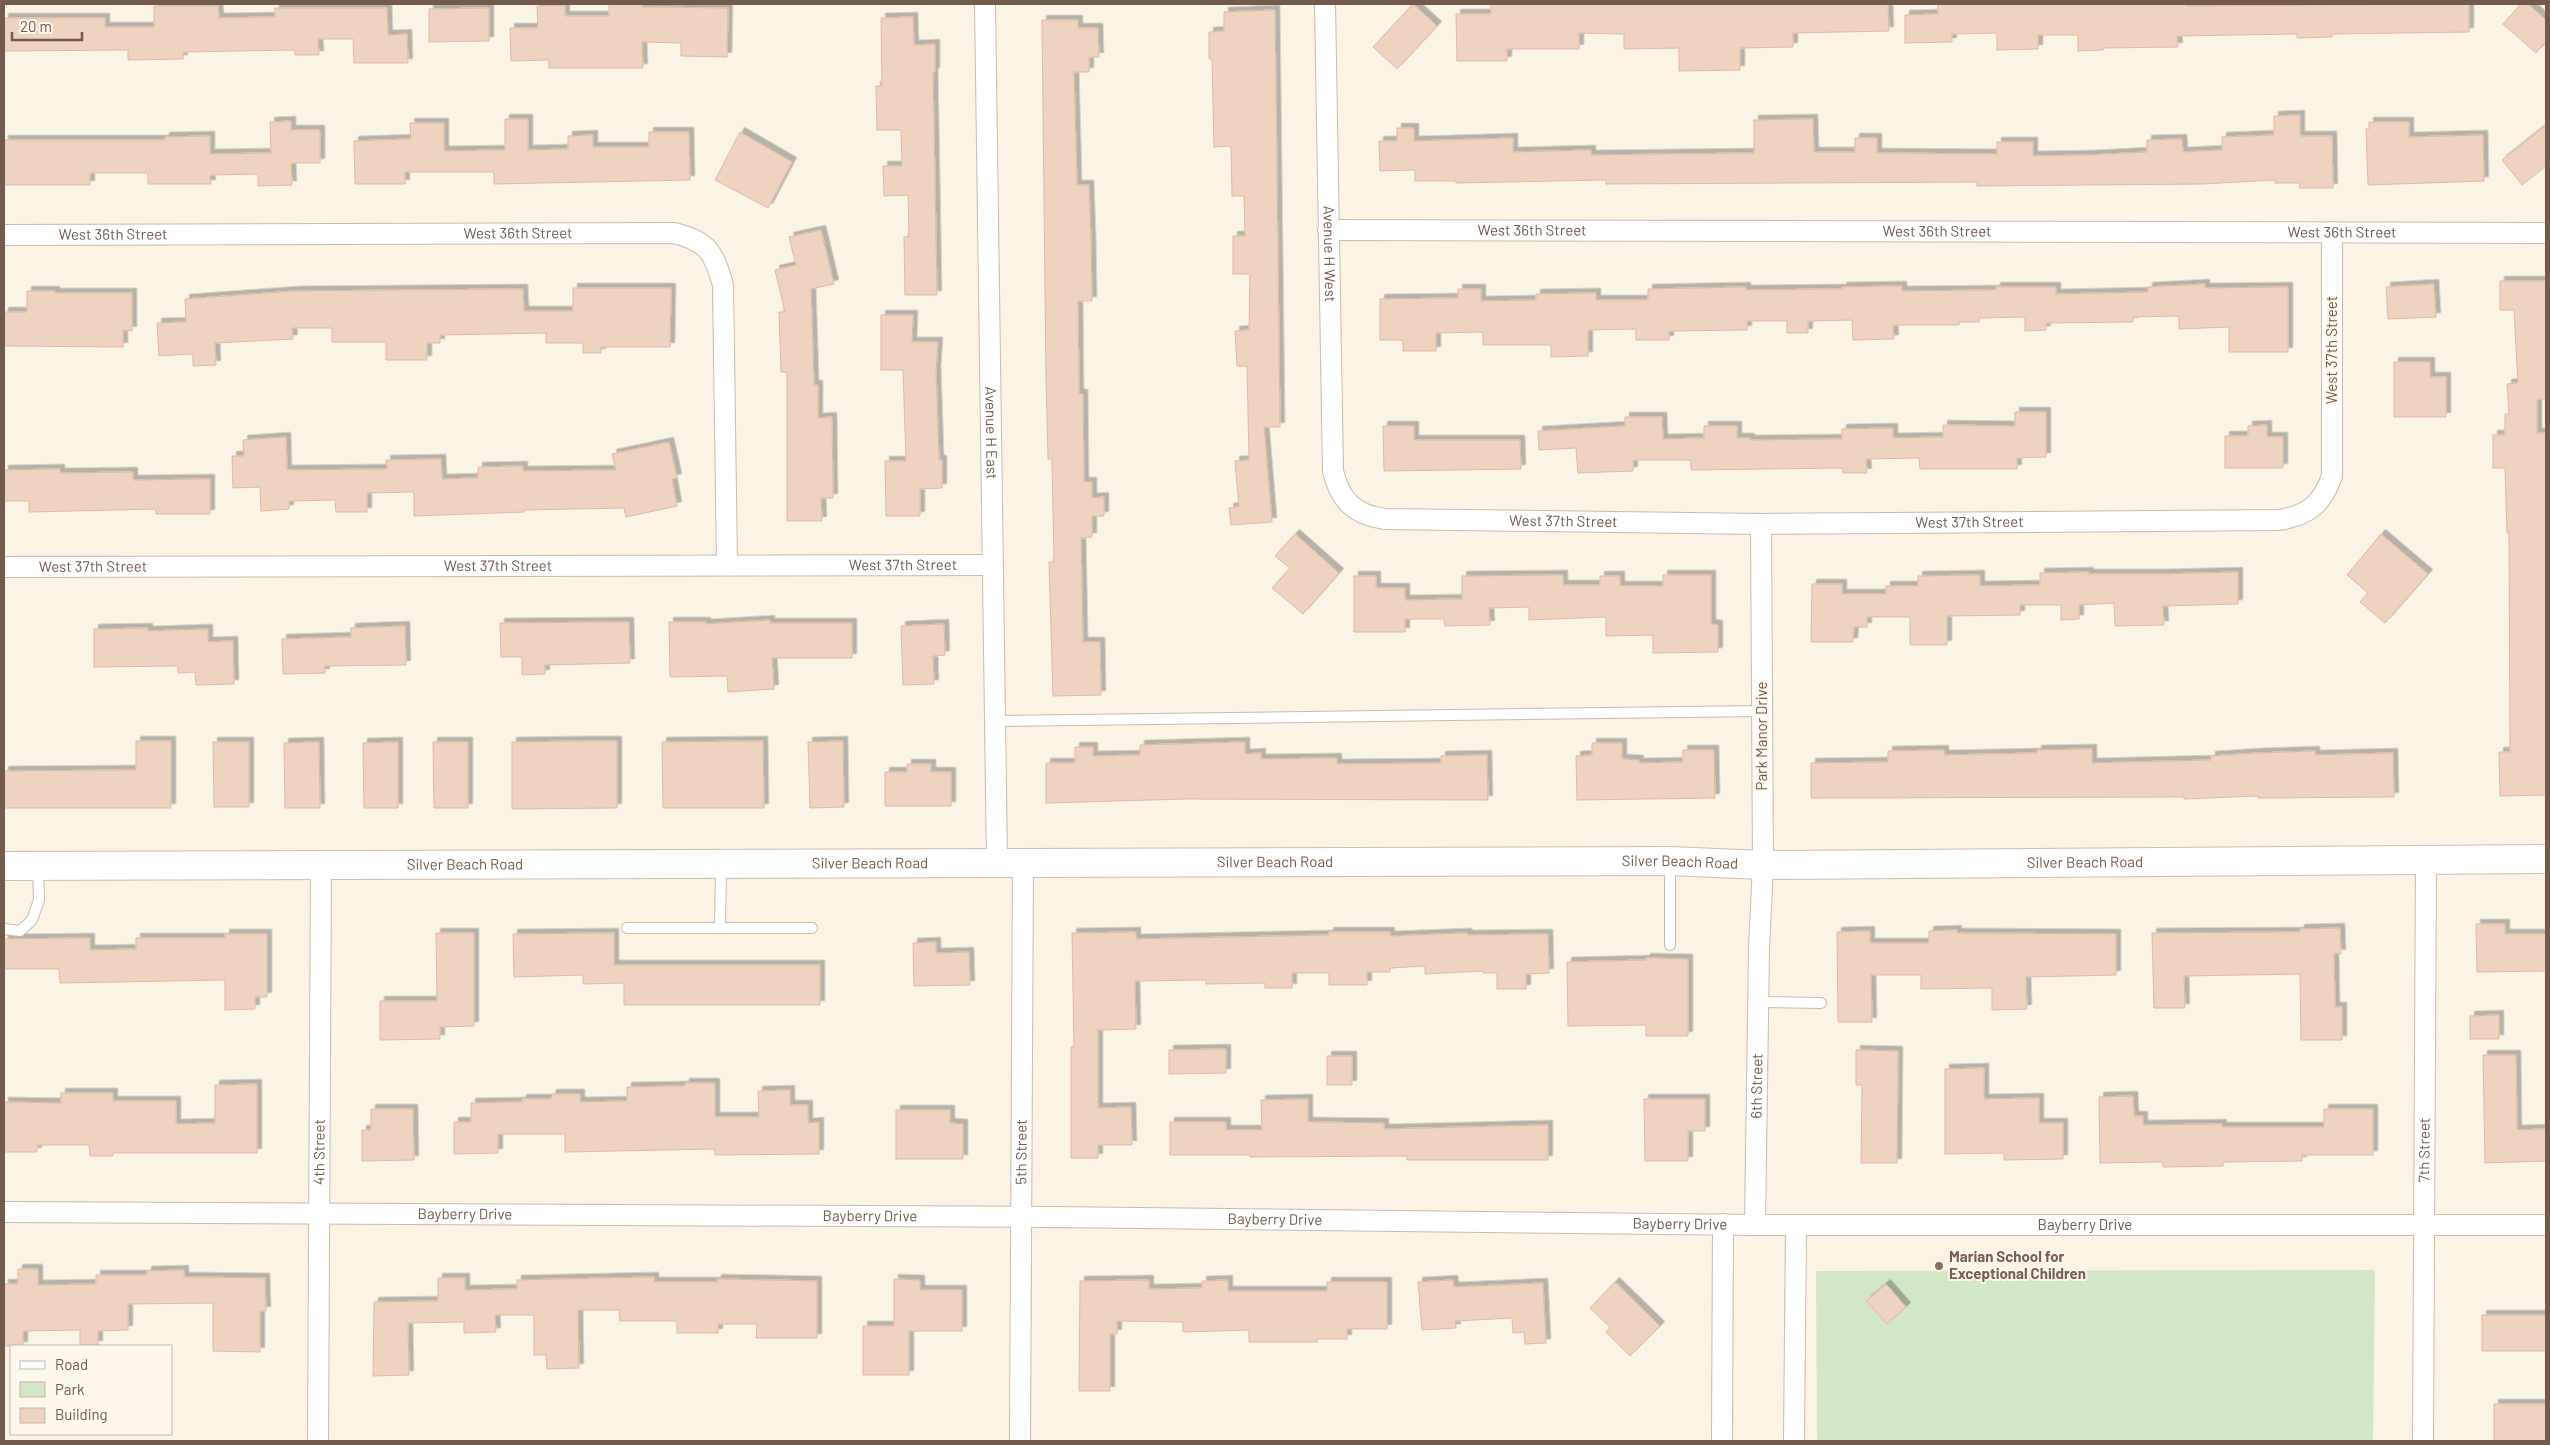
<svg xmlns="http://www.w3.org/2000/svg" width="2550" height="1445" viewBox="0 0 2550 1445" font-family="Barlow,sans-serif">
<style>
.green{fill:#d3e7c6}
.building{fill:#eed3c0;stroke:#dfbaa2;filter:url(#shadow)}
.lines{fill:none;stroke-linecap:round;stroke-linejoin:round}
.lane-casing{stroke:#cbbbad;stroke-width:12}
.street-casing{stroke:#cbbbad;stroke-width:22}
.secondary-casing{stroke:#d0bdae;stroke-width:30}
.lane{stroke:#fff;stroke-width:10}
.street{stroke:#fff;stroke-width:20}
.secondary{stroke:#fff;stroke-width:28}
.education-dot{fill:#8d6e63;stroke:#fef7ec;stroke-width:2}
.labels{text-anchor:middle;stroke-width:4;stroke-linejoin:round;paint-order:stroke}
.street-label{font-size:15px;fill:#725a4d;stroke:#fef7ec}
.education-label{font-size:15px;font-weight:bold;fill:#785e54;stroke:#fef7ec;text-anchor:start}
</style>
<defs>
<filter id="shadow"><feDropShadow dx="4.5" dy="-4.5" stdDeviation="0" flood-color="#0004"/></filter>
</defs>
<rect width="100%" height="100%" fill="#faf3e6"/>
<path class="green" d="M2375,1270L2373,1441H1817L1816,1271Z"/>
<path class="building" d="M609,4H642V7L728,8L727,57L681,56V43L642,42L643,68H549V60L511,61L510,28H538L537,6L565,5V16H609Z
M1413,4L1437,26L1397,69L1373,47Z
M1491,4H1888L1889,31L1793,33V47L1740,48V70L1679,71V48L1624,49V34L1579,33V49H1507V61H1457L1456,14H1491Z
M1938,4H2186V6L2469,4V32L2332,34V37L2297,38V34L2177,36L2178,47L2103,48V50L2078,51V35H2038V49L1997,50V33L1952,34V42L1905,43V15L1938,14Z
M2521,4H2528L2546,20V41L2536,53L2503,24Z
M154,6H218L219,18L275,17V8H387L388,35L407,34L408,63H354L353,39H318L319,55H295L294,50L183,52V59L128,60V50L4,51V18H105V27H154Z
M489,8V41L429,42V9Z
M1275,10L1280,427H1264L1272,522L1231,525L1229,508L1239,507L1235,461L1249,460L1247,366H1237L1235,331L1249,330L1250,274H1233V236H1245L1244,196H1232L1231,146L1214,147L1212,59H1209V32L1224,31V12Z
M913,17L914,45L935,44V72H933L937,295H905L904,237H909L908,195L884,196L883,166H902L901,130H877L876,86H882L881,18Z
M1042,20H1078V28H1098L1099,57H1089V72H1074L1077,185H1089L1091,241L1092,301H1078L1079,394H1083L1084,482H1092V498L1104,497V516H1092V537L1081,538L1083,642H1100L1101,695L1053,696L1049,562H1054L1052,459H1048L1046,378Z
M2300,115V136H2332L2333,188H2299L2300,183H2275V180L2203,184L1977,186V182L1606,184V180L1456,183V181H1415V170L1380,171L1379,141H1397V128H1414V141L1513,138V152L1591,150V155L1754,153V120L1813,119L1814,152H1855V138H1877V153L1997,154V142H2033V156L2089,155L2147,152V140L2182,139L2183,152L2222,150V137L2274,135V116Z
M505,119H528V150L568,149V136L593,135V147H649V132H689L690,180L494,184V172H405V184H355L354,141L411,139L410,123H444V151L505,150Z
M291,121V130H320V163H291L292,185L258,186V174L210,175L211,184H148V173H90V185H4V140H165V137L210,136V154L271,153L270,122Z
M2369,122H2409V137L2483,135L2484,181L2368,185L2366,129H2369Z
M2546,125V166L2522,185L2502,160Z
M740,132L792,162L768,208L715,180Z
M821,230L834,284L811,289L814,385H818V418L832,417L833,498H821L822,521H787V372H781L779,312H785L775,270L796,265L789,237Z
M2500,281H2546V399H2537V433H2546V795L2500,796L2499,752H2510L2509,533H2507L2505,468H2493V435H2505V414H2509L2507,384L2518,383L2514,310H2500Z
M2205,284V288L2288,287V352H2229V327L2179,329V316L2133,317V322L2046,323V330L2025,331V317L1979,318V322H1959V325H1893L1894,339L1853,340L1852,320L1808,321V333H1787V321H1747V330L1669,331V340H1636V329L1588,330V356L1551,357V345H1483V332L1436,333V351H1403V340H1380V299L1458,298V289H1481V301L1536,300V294L1596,293V300H1648V289L1746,287V290L1843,289L1842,287L1902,286V291L1996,290V287H2056V294L2148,292V287Z
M2434,284L2436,317L2388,319L2386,287Z
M573,288H671L670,347H601V353H583V343H546V333L440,335V343H427V360H386V342H332V328H292L293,339L215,343L216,365L193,366V354L159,356L157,323L186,322L185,299L295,291L523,289L524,311H573Z
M27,291H55V293H132V331L123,330V347L4,346V312H27Z
M881,315H913L912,342H938L936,370L939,460H942V488L920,489V516H886L885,461H906L903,370H881Z
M2394,362H2430V377H2446V417H2394Z
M2015,412H2046V457L2017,458V469H1920L1919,458L1866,459L1867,473H1843V468L1691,470V460H1633V471L1578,473L1576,448L1539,450L1538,431L1625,426V417H1662L1663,439L1704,438V426H1737V438H1750V440L1842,439V429L1893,428V438L1943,437V425L2015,426Z
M2267,425V437H2283V468H2225V436H2248V426Z
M1383,426H1414V440H1520L1521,469L1384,471Z
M286,437L287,470L387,469L386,460L441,459L442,479L478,478V467L523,466V471L616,470L612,454L669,442L677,478L672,479L677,506L626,517L624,508L524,510V512L414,516V492L367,493V512H336L335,500L289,501V509L261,511L260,487L233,488L232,456H244L243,440Z
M60,469V473L133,472V480L210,479V514H156V509L29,512V501H4V470Z
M1295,534L1339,573L1303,614L1272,588L1290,568L1275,556Z
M2381,534L2428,574L2385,623L2360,602L2368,593L2347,575Z
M2089,572V574H2163L2238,572V604L2163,606L2164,625L2115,626L2114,603L2079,605V619L2061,620V605H2020V615L1947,616V645H1910V617H1867V627H1854L1853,642H1811L1812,584H1842V594H1886V586H1918V576L1980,575V586L2040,585V573Z
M1563,575V585H1600V576H1620V586H1663V575H1711V624L1718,625V652L1653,653V635L1606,636V617L1529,620V607L1489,608L1490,625L1445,626L1444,619H1405V632H1354V576H1376V588H1405V600L1462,599V576Z
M770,620V623H852V658H772L774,689L728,692L727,676L670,677L669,622H706V624Z
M629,622L630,663L545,665V674L522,675V657H501L500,623Z
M944,624L945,655L933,656L934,684L903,685L901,626Z
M405,626L406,665L325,666V673L283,674L282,639L351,637V628Z
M148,628V631L208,629V642L233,641L234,684L196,685L195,672L178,673V666L94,667V629Z
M136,741H171V808H4V771L136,770Z
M582,741H617V808L512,809V742Z
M763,741L764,808H663L662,742Z
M843,741L844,807L810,808L808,742Z
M213,742H249V807H214Z
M319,742L320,808H285L284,743Z
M398,742V808H364L363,743Z
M433,742H468V808H434Z
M1245,742V754L1261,753V759L1337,758V764L1441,763V756L1487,755L1488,800L1186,799L1046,803V763H1075V747H1093V756L1140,755V745Z
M1592,743H1622V759L1639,760V763L1683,762V750H1714L1715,798L1577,800L1576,756L1592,755Z
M2092,749V763L2211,760V756L2257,753L2315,751V755L2393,753L2394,797L2258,798V796L2184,799V797L1811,798V763L1888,762V751L1944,750V755L2037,753V750Z
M907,764H931V772H951V806H885V772H907Z
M2476,924H2505V934H2546V971L2477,972Z
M2340,928L2341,954L2334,953L2335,1007H2342V1040H2301L2300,974L2184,976L2185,1008H2154L2152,933L2300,932V929Z
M1957,930V933L2116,934V975L2026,977L2027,1009L1992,1010V988L1921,989V975H1871L1872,1022H1838L1837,932L1870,931V943H1929V931Z
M1136,932V939L1329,935V932H1390V936L1467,933L1468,935L1548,934L1549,973L1526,974V989H1497V973H1483V971L1425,974V966L1390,968V972H1367V985H1329V973H1292V988H1265V983L1206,984V980L1135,981L1136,1029L1098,1030V1108L1131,1107L1132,1145H1098V1158H1071V1047H1074L1072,933Z
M436,933H474V1026L440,1027V1039L380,1040V1001H437Z
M614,933V965H820V1005H624V983L583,984V975L514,977L513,934Z
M225,934H267V997H255V1009L225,1010V980L60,983L59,969H4V939L90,938V950L136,949V938H225Z
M936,942V953L969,952L970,985L914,986L913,943Z
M1646,958L1688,959V1036H1646V1025L1568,1026L1567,962L1646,960Z
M2499,1015V1039H2470V1016Z
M1226,1049V1073L1169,1074V1050Z
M1856,1050L1898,1051L1897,1163H1861L1862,1085H1856Z
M2483,1055H2516L2517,1130L2546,1129V1161L2485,1163Z
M1327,1056H1352V1085H1327Z
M1984,1068V1099L2039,1098V1123H2063V1159L2004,1160V1153L1945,1154V1069Z
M685,1083H715V1117H759L758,1091L790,1090V1105H808V1123L819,1122V1154L715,1155V1149L565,1152V1134H498V1153L454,1154V1122H471V1103L522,1102V1099H551L552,1094H580V1102L627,1101V1087L685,1086Z
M257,1084V1153H113V1156H90L89,1145H37V1152H4V1102L61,1103V1093H113V1101H176V1124L215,1123V1085Z
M2133,1096L2134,1116H2143V1125L2222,1124V1127H2324V1109H2373V1155H2302V1161L2223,1162V1166L2163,1167L2162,1162L2100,1163L2099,1097Z
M1308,1099V1122L1384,1123V1129L1548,1125V1160H1407V1156L1250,1157V1155H1170V1122H1226V1130H1262L1261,1100Z
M1644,1099H1705V1131H1688V1161H1645Z
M371,1109H413L414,1160L362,1161V1130H371Z
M896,1110H950V1123L963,1124V1159H896Z
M18,1269H38V1285L96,1284V1275H147V1271L184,1270V1277L265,1278L266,1311H260V1352L213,1351V1303L128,1304V1330L98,1331V1345H80V1330L23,1331V1346H4V1284H18Z
M654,1277V1282H717V1279L817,1281V1338H756L757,1324H718V1333H677V1321H620L619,1310H578L579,1368L547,1369L546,1355H534V1315H495L496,1332L464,1333V1322L408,1323L409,1375L373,1376L374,1302L438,1301V1278H465V1290L517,1289V1280Z
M894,1279L920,1280V1290H962V1331H909V1375H863V1326H894Z
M1149,1280V1289L1202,1288V1281L1228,1280V1291H1327V1282H1387V1329H1347V1339H1317V1342H1249V1330L1183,1332V1322L1117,1321V1334H1110V1391H1079L1080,1281Z
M1453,1280L1454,1287L1543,1283L1546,1343L1525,1344L1524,1332L1513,1333L1512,1318L1455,1321L1456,1328L1422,1330L1418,1282Z
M1615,1282L1660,1326L1630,1356L1606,1332L1610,1327L1590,1308Z
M1886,1284L1906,1307L1887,1324L1866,1301Z
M2482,1315H2546V1351H2482Z
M2494,1404H2546V1441H2494Z"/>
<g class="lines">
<g class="lane-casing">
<path id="lane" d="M995,721L1762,711
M1670,861V945
M627,928H812
M720,928L721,864
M4,929L20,931L32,920L39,900L38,867
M1758,1002L1821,1003"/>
</g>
<g class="street-casing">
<g id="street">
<path id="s1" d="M985,4L997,862"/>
<path id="s2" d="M1325,4L1333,471C1340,501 1355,515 1385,519L1761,524L2279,520C2309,515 2322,504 2332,476V232"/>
<path id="s3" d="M1328,230L2546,233"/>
<path id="s4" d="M4,235L674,233C708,241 714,253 723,285L727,565"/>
<path id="s5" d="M4,567L993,565"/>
<path id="s6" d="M4,1212L1050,1217L1755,1225H2546"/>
<path id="s7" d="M1755,1225L1759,948L1763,865L1761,524"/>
<path id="s8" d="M318,1441L321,864"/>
<path id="s9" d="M1020,1441L1023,862"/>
<path d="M1722,1441L1723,1224"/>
<path d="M1794,1441L1796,1225"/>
<path id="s10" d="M2423,1441L2426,859"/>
</g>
</g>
<g class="secondary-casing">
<g id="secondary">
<path id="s11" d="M4,866L1670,861L1763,865L2546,859"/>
</g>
</g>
<use href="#lane" class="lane"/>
<use href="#street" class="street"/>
<use href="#secondary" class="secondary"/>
</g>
<circle class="education-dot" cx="1939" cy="1266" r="5"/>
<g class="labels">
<g class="street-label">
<text dy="5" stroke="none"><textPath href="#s3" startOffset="204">West 36th Street</textPath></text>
<text dy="5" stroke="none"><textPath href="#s3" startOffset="609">West 36th Street</textPath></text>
<text dy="5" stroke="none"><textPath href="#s3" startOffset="1014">West 36th Street</textPath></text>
<text dy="5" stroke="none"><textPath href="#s4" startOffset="514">West 36th Street</textPath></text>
<text dy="5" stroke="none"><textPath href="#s4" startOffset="109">West 36th Street</textPath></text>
<text dy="5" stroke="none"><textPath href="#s2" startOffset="250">Avenue H West</textPath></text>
<text transform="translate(2332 350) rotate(-90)" y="5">West 37th Street</text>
<text dy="5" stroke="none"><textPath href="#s1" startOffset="429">Avenue H East</textPath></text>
<text dy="5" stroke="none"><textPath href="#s2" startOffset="722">West 37th Street</textPath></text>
<text dy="5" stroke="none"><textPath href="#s2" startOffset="1128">West 37th Street</textPath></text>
<text dy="5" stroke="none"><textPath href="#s5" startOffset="899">West 37th Street</textPath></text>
<text dy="5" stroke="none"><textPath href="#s5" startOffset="89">West 37th Street</textPath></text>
<text dy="5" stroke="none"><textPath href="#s5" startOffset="494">West 37th Street</textPath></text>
<text transform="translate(1762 736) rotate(-90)" y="5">Park Manor Drive</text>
<text dy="5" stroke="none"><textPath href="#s11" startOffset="1271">Silver Beach Road</textPath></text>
<text dy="5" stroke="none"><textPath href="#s11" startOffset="2081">Silver Beach Road</textPath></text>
<text dy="5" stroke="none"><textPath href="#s11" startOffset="461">Silver Beach Road</textPath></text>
<text dy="5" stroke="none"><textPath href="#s11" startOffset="866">Silver Beach Road</textPath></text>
<text dy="5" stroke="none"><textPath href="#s11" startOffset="1676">Silver Beach Road</textPath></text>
<text dy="5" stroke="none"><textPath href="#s7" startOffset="139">6th Street</textPath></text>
<text dy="5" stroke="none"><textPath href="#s10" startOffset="291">7th Street</textPath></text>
<text dy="5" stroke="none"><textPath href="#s8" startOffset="289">4th Street</textPath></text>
<text dy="5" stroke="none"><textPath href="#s9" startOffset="289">5th Street</textPath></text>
<text dy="5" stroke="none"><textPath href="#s6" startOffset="461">Bayberry Drive</textPath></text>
<text dy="5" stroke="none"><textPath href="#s6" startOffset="866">Bayberry Drive</textPath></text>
<text dy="5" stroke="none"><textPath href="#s6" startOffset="1271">Bayberry Drive</textPath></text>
<text dy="5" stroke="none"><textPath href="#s6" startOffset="1676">Bayberry Drive</textPath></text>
<text dy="5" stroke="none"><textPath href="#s6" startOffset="2081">Bayberry Drive</textPath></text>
</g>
<g class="education-label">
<text x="1949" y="1262">Marian School for<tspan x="1949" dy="17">Exceptional Children</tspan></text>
</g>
</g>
<rect width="2550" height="1445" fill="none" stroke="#725a4d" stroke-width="10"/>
<rect x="10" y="1345" width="162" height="90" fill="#fef7ec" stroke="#c6b8ac"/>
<rect x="20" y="1361" width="25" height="8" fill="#ffffff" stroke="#c6b8ac"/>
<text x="55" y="1370" font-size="15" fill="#725a4d">Road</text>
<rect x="20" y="1382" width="25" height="15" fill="#d3e7c6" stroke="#c6b8ac"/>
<text x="55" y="1395" font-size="15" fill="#725a4d">Park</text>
<rect x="20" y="1408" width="25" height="15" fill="#eed3c0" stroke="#c6b8ac"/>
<text x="55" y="1420" font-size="15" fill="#725a4d">Building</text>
<path d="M12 32v8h70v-8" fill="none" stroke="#725a4d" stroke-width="2.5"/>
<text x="20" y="32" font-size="15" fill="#725a4d" stroke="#fef7ec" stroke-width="4" paint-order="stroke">20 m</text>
</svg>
